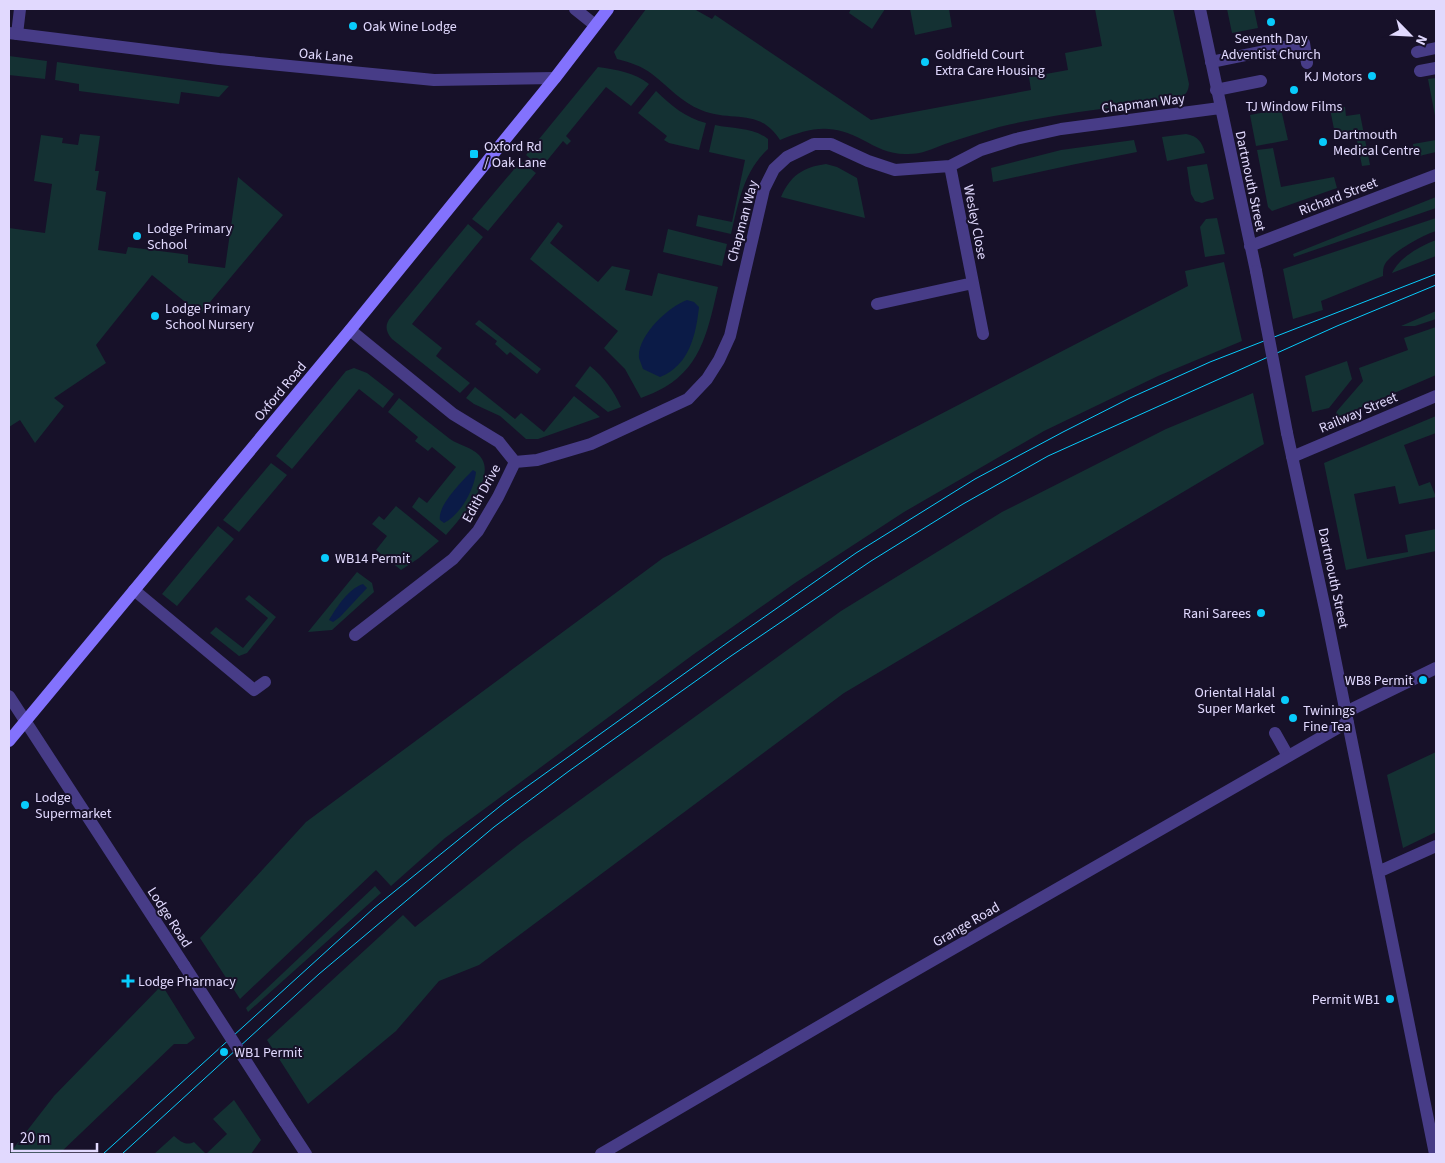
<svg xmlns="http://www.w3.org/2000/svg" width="1445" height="1163" viewBox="0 0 1445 1163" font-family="'Source Sans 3',sans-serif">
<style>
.green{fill:#143133}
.water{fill:#0b1b47}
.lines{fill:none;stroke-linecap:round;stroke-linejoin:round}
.lane{stroke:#473c87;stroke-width:12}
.street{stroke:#473c87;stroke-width:12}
.secondary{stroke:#8372fd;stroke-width:12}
.tram{stroke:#08cbfb;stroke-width:1}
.street-bridge{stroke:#473c87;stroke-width:12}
.poi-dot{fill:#08cbfb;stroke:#171129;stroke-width:2}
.labels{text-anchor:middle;stroke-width:4;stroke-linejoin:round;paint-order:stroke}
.poi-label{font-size:14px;fill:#e1d9fe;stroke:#171129;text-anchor:start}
.street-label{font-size:14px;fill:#e1d9fe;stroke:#171129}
</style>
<rect width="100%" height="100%" fill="#171129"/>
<path class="green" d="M646,9H694L712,19L715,15L871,120L1031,90L1029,77L1068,70L1065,53L1102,46L1095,9H1173L1189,84C1188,94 1184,96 1175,100C1116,107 1057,113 999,127C981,132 963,138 945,144C932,149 920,155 905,154C889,154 876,147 863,140C832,123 811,127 780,140C759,107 733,123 701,110C681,102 669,87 652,74C642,66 629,62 617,59L614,52Z
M851,9H885L872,29L849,13Z
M910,9H949L952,27L915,35Z
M1227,9H1254L1258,28L1232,33Z
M9,56L47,61L45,79L9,75Z
M57,62L229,86L219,97L181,92L179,104L79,91V84L55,80Z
M598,67C617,70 634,72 649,84L631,106L606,87L566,136L571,141L567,145L563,141L541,168L526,155Z
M1436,78V121L1428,79Z
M656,91C671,105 685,118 706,123L699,150L669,143L664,140L667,136L638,113Z
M1345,107L1346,116L1360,114L1370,165L1362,166L1355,130L1335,134L1330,109Z
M1281,109L1288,140L1256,146L1250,115Z
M715,125C733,129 753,127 768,139V149C743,173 739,201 731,234L696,226L698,215L732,222L745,160L709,152Z
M80,134L100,136L95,171H99L96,190L106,192L98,250L126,254L128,247L183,254L188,255V263L225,268L238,177L283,215L200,314L152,275L96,345L106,363L54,398L64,406L35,443L20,420L9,427V228L45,233L52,184L34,181L41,135L63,138L62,143L78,145Z
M1186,134C1198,136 1202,142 1205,153L1167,161L1162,137Z
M1134,140L1137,152L1076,164L993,182L991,168L1061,150Z
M1436,140V152L1415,157L1413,144Z
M1273,148L1281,187L1334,177L1337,188L1272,211L1268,207L1257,150Z
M521,161L536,173L488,231L472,219Z
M826,164L837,167L857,178L865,218L781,197C790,176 803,167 826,164Z
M1207,164L1214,199L1202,203L1195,201L1191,194L1187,167Z
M1436,197V208L1294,257L1293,254Z
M1217,218L1225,254L1205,257L1200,227L1206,219Z
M1436,218V231C1423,235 1392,252 1385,264C1383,267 1383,271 1383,276L1321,301L1323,310L1293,319L1283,269Z
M558,222L563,226L550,243L598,282L612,266L630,270L625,290L652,296L658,273L718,287C709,325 703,365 665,387C658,391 649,395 641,398L625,369L604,348L618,331L530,259Z
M468,224L483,237L412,324L442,348L436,356L470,383L460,393L392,339C386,332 384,325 391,317Z
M668,229L727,244L722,266L663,252Z
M1436,240V256L1392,273C1400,257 1420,246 1436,240Z
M1224,262L1242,341L1158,376L1044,431L904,512L795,583L694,654L445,838L391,886L376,870L240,999L200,938L306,822L663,558L1188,286L1185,271Z
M1436,311V319L1415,326H1401Z
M479,320L541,369L537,374L510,352L507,355L495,344L497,341L475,324Z
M1436,327V375L1334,419L1337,411L1363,381L1359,368L1408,350L1404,338Z
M1347,361L1352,379L1329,408L1312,412L1305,376Z
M590,366C605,378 613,390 621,407L608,412L575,386Z
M354,368L367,373L394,394L383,408L359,389L292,469L276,456L346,371Z
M475,387L515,419L521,413L544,432L574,396L600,417L538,439H526L500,416L474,404L466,398Z
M1253,393L1264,444L844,693L479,965L439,981L396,1031L308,1104L267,1040L403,915L415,927L522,842L841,611L1002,512L1166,429Z
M399,398C416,412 433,426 450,439C460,446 476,448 482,459C495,480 459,520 446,535L412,507L419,497L427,503L456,467L432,447L428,451L415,441L418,437L388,412Z
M1436,416V433L1404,445L1419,486L1430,482L1436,497L1399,504L1395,486L1354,494L1367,559L1408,552L1405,535L1436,529V551L1346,570L1324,463Z
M271,463L287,475L239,532L223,520Z
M396,506L439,541L419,558L401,570L376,550L387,536L372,524L379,516L384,520Z
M218,526L234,539L177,606L162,594Z
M357,572L372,583L374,592L332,630L308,632Z
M249,595L276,617L247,653L239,656L210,633L216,627L243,648L268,618L245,599Z
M1436,752V832L1403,848L1387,775Z
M375,886L381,893L248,1012L246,1008Z
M162,985L195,1038L187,1044H174L59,1154H9L54,1096Z
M234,1100L261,1140L251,1154H154L174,1136C181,1142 186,1146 194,1142L206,1154L227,1134L213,1119Z"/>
<path class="water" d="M687,300L694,302L699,307C696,335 689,366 660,377L643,369C642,366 640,361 639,358C637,336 668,307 687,300Z
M473,470L476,472C474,490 461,514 444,523L440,520C437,506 463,480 473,470Z
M363,584L367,588L340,617L333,622L329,620C337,607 348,589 363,584Z"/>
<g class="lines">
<path class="lane" d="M17,34L20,9
M1417,52L1436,48
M1211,62L1304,43L1307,63
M1420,71L1436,68
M1216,90L1261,81
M134,590L254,690L265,682
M1275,733L1288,756"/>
<path class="street" d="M575,9L595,25
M1200,9L1256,271
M9,33L219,59L434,80L555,78
M950,166L983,334
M1250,246L1436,175
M877,304L973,283
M350,330L453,414L499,442L515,462L498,497L478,531L453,559L355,635
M1287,433L1325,609L1435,1154
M1292,457L1436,396
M515,462L537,460L591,444L688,399L707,379L719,360L730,336L764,189L774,169L787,157L814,144H831L868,161L895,170L950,166L981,150L1016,139L1061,129L1220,108
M9,696L184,965
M1346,712L1436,668
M1378,872L1436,846
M285,1122L306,1154
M601,1154L888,986L1348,722"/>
<path class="secondary" d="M9,741L350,330L555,78L608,9"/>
<path class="tram" d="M103,1154L374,908L504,803L727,643L856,553L975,479L1063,432L1130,398L1210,362L1436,274
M122,1154L319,974L494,827L569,771L731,656L871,561L963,504L1048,456L1337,326L1436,285"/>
<path class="street-bridge" d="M1256,271L1287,433
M184,965L285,1122"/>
</g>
<g class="poi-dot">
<circle cx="1271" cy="22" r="5"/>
<circle cx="353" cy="26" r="5"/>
<circle cx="925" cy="62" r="5"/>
<circle cx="1372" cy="76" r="5"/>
<circle cx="1294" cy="90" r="5"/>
<circle cx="1323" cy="142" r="5"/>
<rect x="469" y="149" width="10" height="10" rx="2.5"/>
<circle cx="137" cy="236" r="5"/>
<circle cx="155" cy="316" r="5"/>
<circle cx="325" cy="558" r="5"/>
<circle cx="1261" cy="613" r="5"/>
<circle cx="1423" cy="680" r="5"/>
<circle cx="1285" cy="700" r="5"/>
<circle cx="1293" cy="718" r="5"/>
<circle cx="25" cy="805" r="5"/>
<path d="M125.5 973.5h5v5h5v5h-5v5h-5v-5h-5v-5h5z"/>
<circle cx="1390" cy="999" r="5"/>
<circle cx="224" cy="1052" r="5"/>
</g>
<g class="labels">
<g class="poi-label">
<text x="363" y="31">Oak Wine Lodge</text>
<text x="1271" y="43" text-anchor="middle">Seventh Day<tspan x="1271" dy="16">Adventist Church</tspan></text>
<text x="935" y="59">Goldfield Court<tspan x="935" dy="16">Extra Care Housing</tspan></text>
<text x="1362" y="81" text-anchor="end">KJ Motors</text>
<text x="1294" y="111" text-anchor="middle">TJ Window Films</text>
<text x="1333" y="139">Dartmouth<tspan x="1333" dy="16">Medical Centre</tspan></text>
<text x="484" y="151">Oxford Rd<tspan x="484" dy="16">/ Oak Lane</tspan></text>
<text x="147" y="233">Lodge Primary<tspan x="147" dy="16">School</tspan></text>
<text x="165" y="313">Lodge Primary<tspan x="165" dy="16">School Nursery</tspan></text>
<text x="335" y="563">WB14 Permit</text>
<text x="1251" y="618" text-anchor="end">Rani Sarees</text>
<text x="1413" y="685" text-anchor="end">WB8 Permit</text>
<text x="1275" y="697" text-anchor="end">Oriental Halal<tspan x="1275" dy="16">Super Market</tspan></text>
<text x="1303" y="715">Twinings<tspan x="1303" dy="16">Fine Tea</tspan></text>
<text x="35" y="802">Lodge<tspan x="35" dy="16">Supermarket</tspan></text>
<text x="138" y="986">Lodge Pharmacy</text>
<text x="1380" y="1004" text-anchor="end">Permit WB1</text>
<text x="234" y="1057">WB1 Permit</text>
</g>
<g class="street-label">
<text transform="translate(326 55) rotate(5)" y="5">Oak Lane</text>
<text transform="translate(1143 103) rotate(-7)" y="5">Chapman Way</text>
<text transform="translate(1251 181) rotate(78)" y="5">Dartmouth Street</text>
<text transform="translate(1338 196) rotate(-21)" y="5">Richard Street</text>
<text transform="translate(742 221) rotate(-75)" y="5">Chapman Way</text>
<text transform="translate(976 222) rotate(79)" y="5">Wesley Close</text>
<text transform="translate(280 391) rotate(-50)" y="5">Oxford Road</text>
<text transform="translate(1358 412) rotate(-23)" y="5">Railway Street</text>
<text transform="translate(481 493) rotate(-61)" y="5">Edith Drive</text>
<text transform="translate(1334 578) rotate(78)" y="5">Dartmouth Street</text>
<text transform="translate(170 917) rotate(57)" y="5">Lodge Road</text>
<text transform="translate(966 924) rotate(-30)" y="5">Grange Road</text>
</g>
</g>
<rect width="1445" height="1163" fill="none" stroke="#e1d9fe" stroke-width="20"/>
<g transform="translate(1410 35) rotate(114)" stroke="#171129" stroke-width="4" paint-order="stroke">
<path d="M0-4L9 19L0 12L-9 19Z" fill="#e1d9fe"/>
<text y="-8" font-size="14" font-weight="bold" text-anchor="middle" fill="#e1d9fe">N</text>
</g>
<path d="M12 1143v8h85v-8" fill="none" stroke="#e1d9fe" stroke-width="2.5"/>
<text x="20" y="1143" font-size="15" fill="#e1d9fe" stroke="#171129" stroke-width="4" paint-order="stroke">20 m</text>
</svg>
